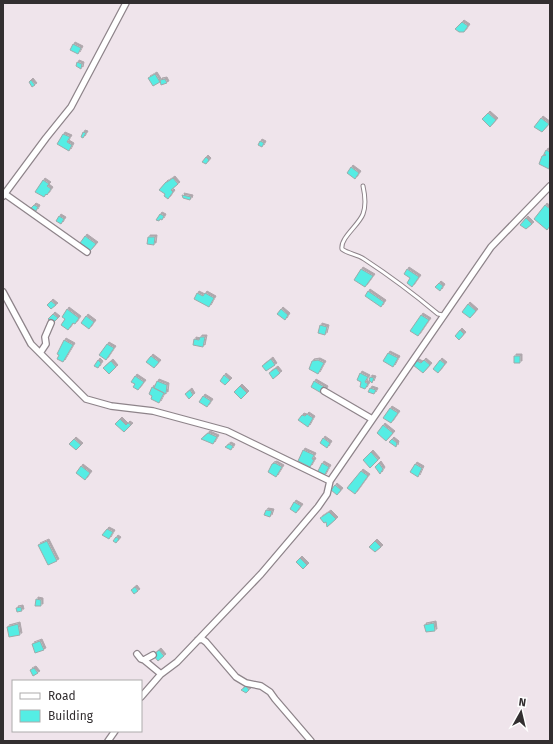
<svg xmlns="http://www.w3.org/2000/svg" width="553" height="744" viewBox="0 0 553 744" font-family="'Fira Sans',sans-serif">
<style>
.building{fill:#54ede4;stroke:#9dabaa;filter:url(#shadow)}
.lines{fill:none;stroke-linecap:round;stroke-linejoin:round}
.service-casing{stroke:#8e848a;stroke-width:5}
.minor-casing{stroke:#8e848a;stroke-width:8}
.service{stroke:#fff;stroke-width:3}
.minor{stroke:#fff;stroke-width:5.5}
</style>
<defs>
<filter id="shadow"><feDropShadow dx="2" dy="-2" stdDeviation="0" flood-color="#0004"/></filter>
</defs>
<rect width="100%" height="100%" fill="#efe4eb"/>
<path class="building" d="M462,22L468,26L464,32H459L455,29Z
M73,44L81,48L78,54L70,50Z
M77,62L82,64L81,69L76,66Z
M155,74L160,82L153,86L148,78Z
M165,79L167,83L161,85L160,80Z
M31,80L35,85L32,87L29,82Z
M488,113L496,120L490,127L482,119Z
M541,118L549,124L542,132L534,127Z
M83,132L86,133L83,138L81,137Z
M63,134L70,137L67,142L72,145L69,151L57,144Z
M260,141L264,143L262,147L258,145Z
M546,150L550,152L549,169L539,164L542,156L546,155L544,154Z
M206,157L209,160L206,164L202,162Z
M351,167L359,173L355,179L347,173Z
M173,178L178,184L171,190L173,192L168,199L164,196L165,194L159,190L166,182H167Z
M43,180L49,184L47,186L51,189L47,195L46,194L44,197L35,192Z
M182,195L191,197L190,200L183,198Z
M34,205L38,207L36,211L31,208Z
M545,205L550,209V226L547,230L534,219Z
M160,214L164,216L162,220L160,219L159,221L156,220Z
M59,216L64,219L61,224L56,221Z
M526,218L532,224L526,229L520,225Z
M85,236L96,244L90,251L80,243Z
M148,237H155L154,245L147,244Z
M361,269L373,276L365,287L354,280Z
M407,269L419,277L412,287L407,283L410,278L404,274Z
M439,283L443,286L440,291L435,287Z
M368,291L384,302L381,307L365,296Z
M197,293L203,296L205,293L214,298L209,307L194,299Z
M51,301L56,305L51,309L47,305Z
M468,304L476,311L470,318L462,312Z
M67,309L79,318L75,324L73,323L68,330L61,325L65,319L62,317Z
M281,309L288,315L285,320L277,314Z
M53,314L58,318L53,323L48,319Z
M421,315L429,320L418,336L410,331Z
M86,316L94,322L89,329L81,323Z
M320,325L327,327L325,335L318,333Z
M460,330L464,334L459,340L455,336Z
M200,337H205L203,347L193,345L194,339L199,340Z
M64,340L73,345L63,362L57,359L59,355L57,354Z
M107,344L114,348L106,360L99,355Z
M388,353L398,358L393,367L383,361Z
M151,356L159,362L154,368L146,362Z
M514,356H520V363H514Z
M271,359L275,365L266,371L262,366Z
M98,360L101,363L98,368L94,366Z
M318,360L324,363L318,374L309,369L312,361Z
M424,360L430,365L423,373L413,365L417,361L421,363Z
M440,360L445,364L438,373L433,369Z
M111,361L116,367L109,374L103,368Z
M276,368L280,373L273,379L269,373Z
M360,373L368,377L365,382L368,384L365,389L360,387L361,382L357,380Z
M224,375L230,380L225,385L220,381Z
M135,376L144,382L138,390L133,387L135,384L131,382Z
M370,377L374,378L372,383L369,380Z
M157,381L167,385L166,394L154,388Z
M314,381L326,388L323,394L311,387Z
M240,386L247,393L241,399L234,392Z
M152,387L164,393L159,403L151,399L152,396L149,394Z
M370,388L376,390L374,394L368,392Z
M190,390L193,395L189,399L185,394Z
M203,396L211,401L207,407L199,402Z
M390,408L398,413L391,423L383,418Z
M307,414L313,418L308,427L298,420L302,415L305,416Z
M120,419L126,425L128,423L131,425L124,432L115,424Z
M383,425L393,433L386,441L377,433Z
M208,433L217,437L213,444L201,439Z
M323,438L330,443L327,448L320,443Z
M74,439L81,445L76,450L69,444Z
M392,439L397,443L396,447L389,442Z
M229,444L233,446L231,450L225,447Z
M303,450L314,455L312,459L314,460L310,467L298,461Z
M371,452L378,460L370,468L363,460Z
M275,463L282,467L276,477L268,472L272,464Z
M322,463L329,467L324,476L317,473Z
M379,463L383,469L380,474L375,467Z
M415,464L422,468L418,477L410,472Z
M81,466L90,473L85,480L76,473Z
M361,471L368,476L355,494L347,488Z
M335,485L341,490L337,495L331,490Z
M294,502L301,506L296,513L290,509Z
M266,510L272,511L270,517L264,515Z
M329,512L336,519L327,527L326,522L324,523L320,518Z
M107,529L113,532L109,539L102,535Z
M116,537L119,539L116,543L113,541Z
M47,541L57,561L48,565L38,545Z
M375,541L381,547L375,552L369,547Z
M300,558L307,565L303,569L296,562Z
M135,587L138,591L134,594L131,590Z
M36,599L41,600V606H35Z
M21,607L22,611L17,612L16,608Z
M434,623L435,631L426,632L424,625Z
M18,624L20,635L9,637L7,627Z
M40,641L44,650L35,653L32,644Z
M159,650L164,656L158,661L153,655Z
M34,668L38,673L33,676L30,670Z
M246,686L249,690L246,693L241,690Z"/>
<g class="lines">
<g class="service-casing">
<path id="service" d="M363,186C365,195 366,206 363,214C359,225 340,238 342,249C348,254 357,254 364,259C390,276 414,294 438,314L443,315"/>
</g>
<g class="minor-casing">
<path id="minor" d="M5,194L87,252
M3,196L46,138L71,107L126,3
M3,292L31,344L86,399L111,406L153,411L227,431L330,481
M40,353L46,344L45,337L51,323
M324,391L372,419
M198,640L202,639L206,642L236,677L246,683L261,686L270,692L275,699L311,741
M137,654L141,659L144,660L153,655
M144,660L161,674
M141,697L161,674L177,662L261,574L318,507L327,494L330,481L491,247L550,186
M108,741L115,731"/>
</g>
<use href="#service" class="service"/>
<use href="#minor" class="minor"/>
</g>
<rect width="553" height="744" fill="none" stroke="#322e30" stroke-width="8"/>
<rect x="12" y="680" width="130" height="52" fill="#ffffff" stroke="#adabac"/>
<rect x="20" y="693" width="20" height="6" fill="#ffffff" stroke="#adabac"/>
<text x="48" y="700" font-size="12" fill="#322e30">Road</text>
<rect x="20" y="710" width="20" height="12" fill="#54ede4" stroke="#adabac"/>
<text x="48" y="720" font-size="12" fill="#322e30">Building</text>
<g transform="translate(521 712) rotate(8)" stroke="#ffffff" stroke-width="3" paint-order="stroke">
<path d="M0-3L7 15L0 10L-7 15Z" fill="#322e30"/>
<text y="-6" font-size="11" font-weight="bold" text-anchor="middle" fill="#322e30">N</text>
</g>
</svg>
